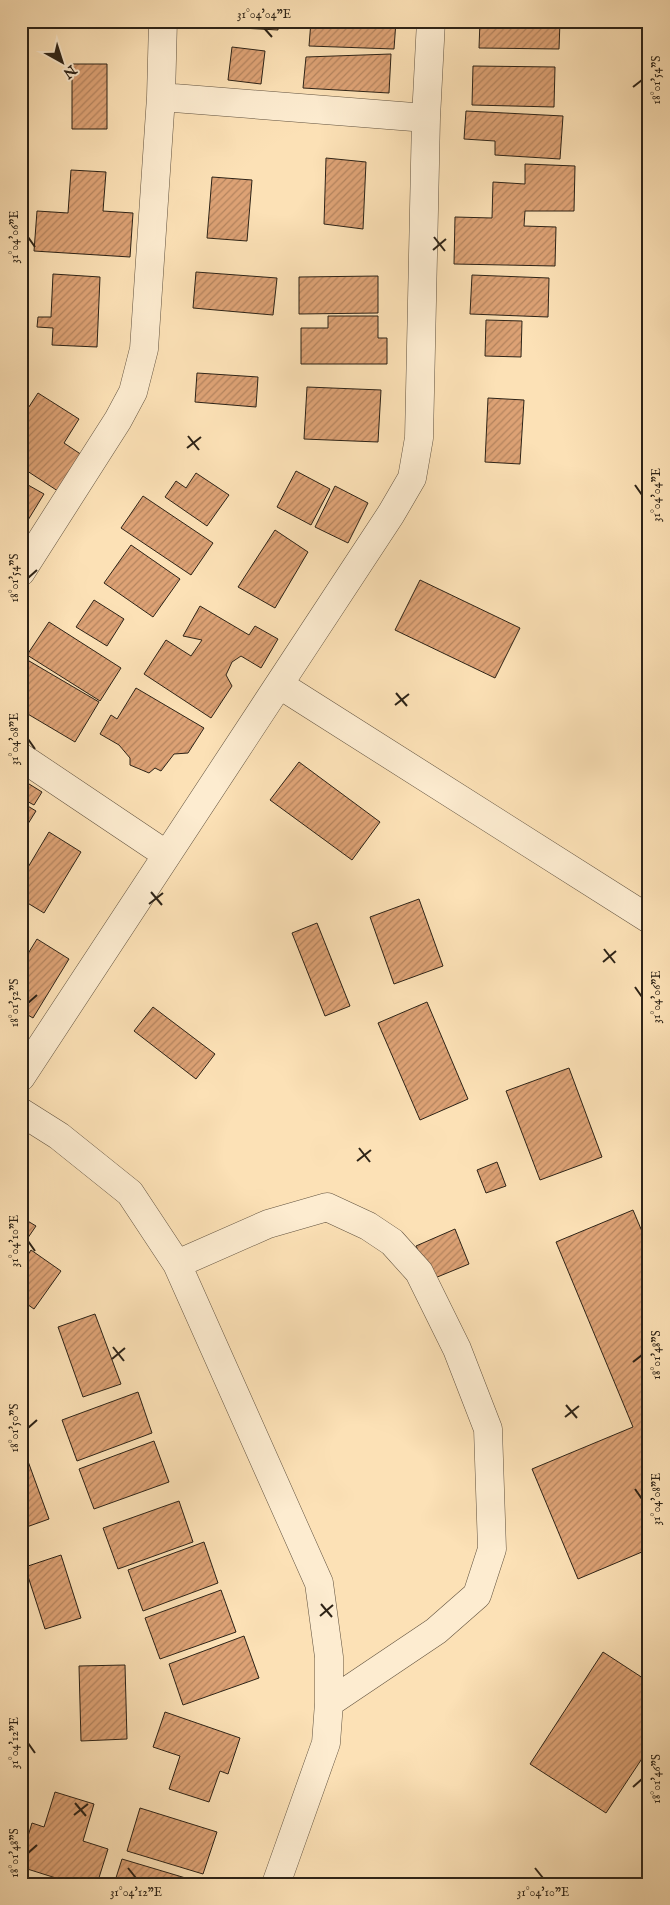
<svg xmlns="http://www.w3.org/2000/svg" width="670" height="1905" viewBox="0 0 670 1905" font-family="'IM FELL English',serif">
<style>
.building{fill:url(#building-hatch);stroke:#2d2317}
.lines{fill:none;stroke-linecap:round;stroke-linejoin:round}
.minor-casing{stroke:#61523f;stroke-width:29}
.minor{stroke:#fdecd0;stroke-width:28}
.ticks{fill:none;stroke:#2d2317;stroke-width:2}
.neatline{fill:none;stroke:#2d2317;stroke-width:2}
.ticks-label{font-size:12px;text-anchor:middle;fill:#2d2317}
</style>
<defs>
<pattern id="building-hatch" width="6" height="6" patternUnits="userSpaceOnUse" patternTransform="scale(1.25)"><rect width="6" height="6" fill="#dda275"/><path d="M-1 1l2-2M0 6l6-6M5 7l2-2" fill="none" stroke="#b4845f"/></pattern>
</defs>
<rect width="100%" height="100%" fill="#fce1b6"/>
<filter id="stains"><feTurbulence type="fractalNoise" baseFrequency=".004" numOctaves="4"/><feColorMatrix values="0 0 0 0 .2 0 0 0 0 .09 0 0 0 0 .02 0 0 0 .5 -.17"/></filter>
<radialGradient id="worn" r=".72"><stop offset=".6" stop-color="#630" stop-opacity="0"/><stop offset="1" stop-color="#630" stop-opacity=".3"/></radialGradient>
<path class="building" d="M70,21H112V24L70,23Z
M204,21H278V30L204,26Z
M311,21H396L394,49L309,46Z
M480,21H560L559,49L479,48Z
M232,47L265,51L261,84L228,80Z
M391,54L389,93L303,88L306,57Z
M72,64H107V129H72Z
M473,66L555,67L554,107L472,105Z
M466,111L563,116L560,159L495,155V141L464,139Z
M326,158L366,162L363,229L324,224Z
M525,164L575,166L574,211H525L524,226L556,227L555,266L454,264L455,217L492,218L493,182L525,184Z
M71,170L106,172L103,211L133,213L130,257L34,251L37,211L68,213Z
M212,177L252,180L247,241L207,238Z
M196,272L277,278L273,315L193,308Z
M53,274L100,277L97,347L52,345L53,328L37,327L38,317H51Z
M472,275L549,278L548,317L470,314Z
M378,276V313L299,314V277Z
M328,316H378V338H387V364H301V328H328Z
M486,320L522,321L521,357L485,356Z
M197,373L258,377L256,407L195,402Z
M307,387L381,390L378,442L304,439Z
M38,393L79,419L64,443L88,459L64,495L21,467V419Z
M488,398L524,400L520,464L485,462Z
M296,471L330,489L311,525L277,507Z
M196,473L229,495L207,526L165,497L176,481L186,488Z
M21,481L44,494L25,525L21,523Z
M335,486L368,503L348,543L315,527Z
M143,496L213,543L191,575L121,528Z
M275,530L308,552L275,608L238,587Z
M131,545L180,579L153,617L104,583Z
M420,580L520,628L495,678L395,630Z
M94,600L124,619L107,646L76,627Z
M200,606L249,635L255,626L278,639L261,668L241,656L232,662L226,675L232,686L211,718L144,674L166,640L191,656L202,640L183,636Z
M49,622L121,668L100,701L27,655Z
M24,658L99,702L75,742L21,710V703L26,695L21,691V663Z
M136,688L204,728L188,753L174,754L161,771L155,768L149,773L130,765V758L119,745L100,734L111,715L117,719Z
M299,762L380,822L352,860L270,800Z
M21,779L42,792L34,805L21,798Z
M21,802L36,811L21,835Z
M49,832L81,852L44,913L21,899V879Z
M419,899L443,966L394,984L370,917Z
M317,923L350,1006L325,1016L292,933Z
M37,939L69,959L33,1018L21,1011V965Z
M427,1002L468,1099L420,1120L378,1023Z
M153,1007L215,1054L196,1079L134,1031Z
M569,1068L602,1157L540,1180L506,1091Z
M497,1162L506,1186L486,1193L477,1170Z
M633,1210L649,1248V1549L578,1579L532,1469L633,1427L556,1242Z
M21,1217L36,1226L21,1248Z
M455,1229L469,1264L430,1280L416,1246Z
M31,1250L61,1271L34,1309L21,1300V1265Z
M95,1314L121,1384L83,1397L58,1327Z
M138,1392L152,1433L77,1461L62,1420Z
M154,1441L169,1482L94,1509L79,1469Z
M25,1453L49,1519L21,1529V1455Z
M179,1501L193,1542L118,1569L103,1528Z
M204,1542L218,1583L143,1611L128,1570Z
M61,1555L81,1618L45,1629L25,1567Z
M221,1590L236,1632L160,1659L145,1618Z
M244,1636L259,1678L183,1705L169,1664Z
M603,1652L649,1682V1748L606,1813L530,1764Z
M125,1665L127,1739L81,1741L79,1666Z
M165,1712L240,1738L228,1774L220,1771L209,1802L169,1789L180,1756L153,1747Z
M55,1792L94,1804L83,1841L108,1849L97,1884H75L21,1867V1859L32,1823L44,1827Z
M140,1808L217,1832L203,1874L127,1851Z
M122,1859L199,1882L198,1884H114Z"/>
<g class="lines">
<g class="minor-casing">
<path id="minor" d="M161,97L426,118
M21,572L118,420L133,392L144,349L161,97L163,21
M280,685L649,919
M21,757L167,855
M21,1077L391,514L412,478L419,438L426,118L431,21
M21,1112L59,1136L130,1193L177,1264L319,1583L329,1657V1703L326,1743L276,1884
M177,1264L268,1224L327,1207L368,1226L392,1242L419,1272L457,1349L488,1429L492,1549L477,1595L436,1631L329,1703"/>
</g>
<use href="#minor" class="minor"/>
</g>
<path class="ticks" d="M264,28L272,37M633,87L642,80M28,237L35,247M434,237L445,251M433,250L446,239M188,436L199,450M187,448L201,437M635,485L642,495M28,578L37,570M396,693L407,706M395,705L409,694M28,739L35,749M151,892L162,905M149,904L163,893M604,949L615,963M603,962L616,951M635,987L642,997M28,1003L37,995M359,1148L370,1162M357,1161L371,1150M28,1241L35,1251M113,1347L124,1361M112,1359L125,1348M633,1362L642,1355M566,1405L577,1418M565,1417L579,1406M28,1428L37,1420M635,1489L642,1499M321,1604L332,1617M320,1616L333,1605M28,1743L35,1753M633,1787L642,1779M75,1803L86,1816M74,1815L88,1804M28,1853L37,1845M128,1868L136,1878M535,1868L543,1878"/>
<rect width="670" height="1905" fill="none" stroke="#fce1b6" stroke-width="55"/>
<g transform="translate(62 62) rotate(141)" stroke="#fdecd0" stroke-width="4" paint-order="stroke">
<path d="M0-4L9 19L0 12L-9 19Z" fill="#2d2317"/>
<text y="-8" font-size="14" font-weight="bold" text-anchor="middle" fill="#2d2317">N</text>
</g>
<rect x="28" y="28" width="614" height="1850" class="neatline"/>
<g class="ticks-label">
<text x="264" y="18">31°04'04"E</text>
<text transform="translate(656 80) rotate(-90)" y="4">18°01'54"S</text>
<text transform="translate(14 237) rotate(-90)" y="4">31°04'06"E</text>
<text transform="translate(656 495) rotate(-90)" y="4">31°04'04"E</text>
<text transform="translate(14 578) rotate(-90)" y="4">18°01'54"S</text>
<text transform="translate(14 739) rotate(-90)" y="4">31°04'08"E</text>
<text transform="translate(656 997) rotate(-90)" y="4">31°04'06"E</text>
<text transform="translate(14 1003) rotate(-90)" y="4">18°01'52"S</text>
<text transform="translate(14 1241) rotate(-90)" y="4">31°04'10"E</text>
<text transform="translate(656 1355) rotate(-90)" y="4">18°01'48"S</text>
<text transform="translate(14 1428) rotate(-90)" y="4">18°01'50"S</text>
<text transform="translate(656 1499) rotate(-90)" y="4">31°04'08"E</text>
<text transform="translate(14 1743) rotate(-90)" y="4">31°04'12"E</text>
<text transform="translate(656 1779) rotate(-90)" y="4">18°01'46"S</text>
<text transform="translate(14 1853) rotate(-90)" y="4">18°01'48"S</text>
<text x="136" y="1896">31°04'12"E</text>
<text x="543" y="1896">31°04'10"E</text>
</g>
<rect width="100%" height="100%" filter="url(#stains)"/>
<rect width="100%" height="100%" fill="url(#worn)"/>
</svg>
